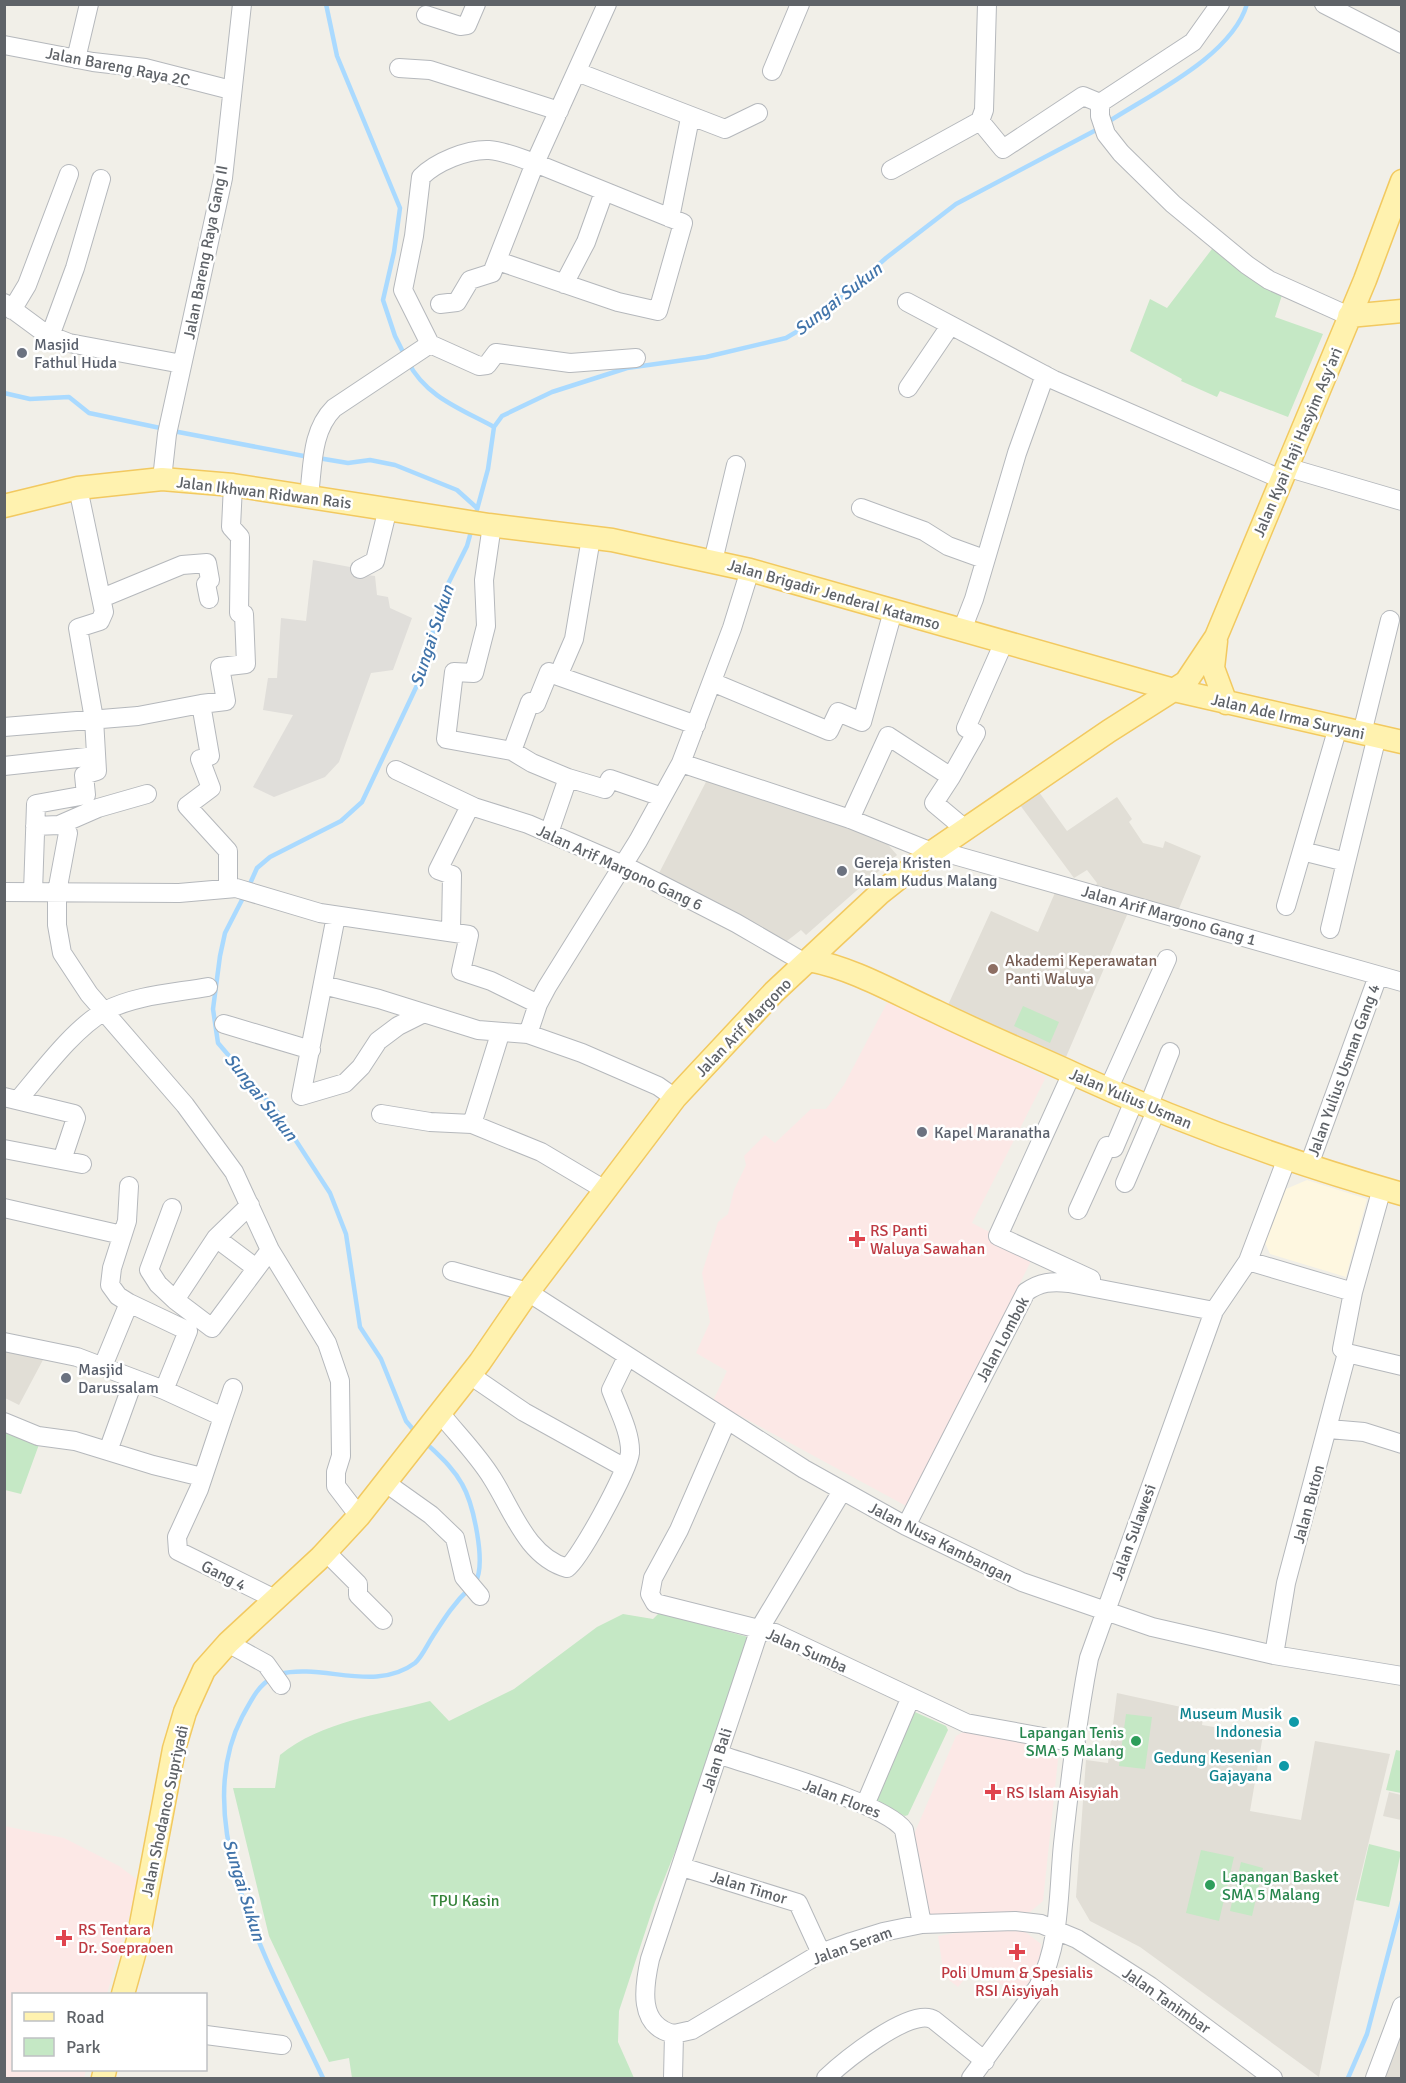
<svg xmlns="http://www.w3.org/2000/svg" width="1406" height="2083" viewBox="0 0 1406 2083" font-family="Signika,sans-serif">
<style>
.commercial{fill:#fef7e0}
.industrial{fill:#e0deda}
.education{fill:#e1ded6}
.medical{fill:#fce8e6}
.green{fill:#c5e8c5}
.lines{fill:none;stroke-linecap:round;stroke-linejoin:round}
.stream{stroke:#aadaff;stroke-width:4.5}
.minor-casing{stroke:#b5b8bc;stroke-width:20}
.major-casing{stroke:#f2c960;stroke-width:25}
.minor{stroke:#fff;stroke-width:18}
.major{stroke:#fff2af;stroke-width:22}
.worship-dot{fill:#6b7280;stroke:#fff;stroke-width:2}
.education-dot{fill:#8d6e63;stroke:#fff;stroke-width:2}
.health-dot{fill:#e0444e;stroke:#fff;stroke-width:2}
.culture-dot{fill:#0f9aa8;stroke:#fff;stroke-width:2}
.leisure-dot{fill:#2e9e5b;stroke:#fff;stroke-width:2}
.labels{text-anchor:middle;stroke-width:5;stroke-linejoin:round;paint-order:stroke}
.street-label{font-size:16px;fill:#5f6368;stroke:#fff}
.worship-label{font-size:16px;fill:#5b616d;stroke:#fff;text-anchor:start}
.education-label{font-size:16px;fill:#785e54;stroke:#fff;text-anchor:start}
.health-label{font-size:16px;fill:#be3a42;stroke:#fff;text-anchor:start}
.culture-label{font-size:16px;fill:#0d838f;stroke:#fff;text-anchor:end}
.leisure-label{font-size:16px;fill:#27864d;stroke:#fff;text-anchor:end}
.park-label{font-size:16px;fill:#348238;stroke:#fff}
.water-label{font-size:18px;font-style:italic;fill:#4174aa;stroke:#fff}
</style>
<rect width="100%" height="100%" fill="#f1efe8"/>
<path class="commercial" d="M1307,1180L1367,1199L1346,1277L1270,1254L1262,1236L1276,1197L1286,1189Z"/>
<path class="industrial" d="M313,560L350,567L358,574L375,576L377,595L388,597L390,608L412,618L393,670L371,673L339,762L325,777L274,797L253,787L293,715L263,710L268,678H277L281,618L306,621Z"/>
<path class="education" d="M709,776L877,832L897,855L806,935L801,930L783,944L657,877Z
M1039,792L1067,831L1117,797L1132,819L1129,822L1143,843L1163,848L1165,841L1201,856L1178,911L1095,888L1097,883L1087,870L1074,878L1020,805Z
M1057,888L1130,908L1066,1057L948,1005L991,911L1038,932Z
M5,1346L44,1358L19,1405L5,1398Z
M1117,1693L1204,1712L1202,1725L1263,1735L1250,1811L1301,1820L1315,1741L1390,1754L1354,1903L1319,2077L1140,1947L1090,1921L1076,1897L1086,1760L1108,1763Z
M1389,1792L1401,1795V1820L1383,1816Z
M1401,2018V2078H1379Z"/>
<path class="medical" d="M888,1001L1046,1077L972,1223L1034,1255L908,1507L713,1401L727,1371L696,1353L710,1322L702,1273L718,1222L728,1214L734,1190L746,1165L744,1156L765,1135L775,1143L811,1109H826L844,1085Z
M965,1731L1059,1750L1043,1901L1030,1912L929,1915L912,1839L956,1736Z
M4,1826L64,1838L119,1866L139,1881L107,1994H14V2070H86L84,2078H5Z
M1019,1927L1041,1944L1039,1968L1018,1998L976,1965L958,1987L944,1976L938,1936L979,1929Z"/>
<path class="green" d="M1215,245L1282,295L1275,317L1323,334L1288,417L1220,391L1217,397L1181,381L1182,379L1130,351L1150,299L1167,308Z
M1023,1006L1059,1022L1050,1043L1014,1026Z
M4,1426L41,1439L21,1494L5,1490Z
M659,1613L748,1637L694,1804L655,1902L619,2011L618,2042L634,2078H352L349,2058L329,2062L269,1936L233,1788H275L280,1755C322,1721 379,1715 430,1701L449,1721L514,1689L597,1627L623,1614L653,1619Z
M915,1712L946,1726L948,1730L908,1815L905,1816L875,1802Z
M1126,1714L1152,1717L1145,1769L1119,1766Z
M1396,1750L1401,1751V1793L1386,1790Z
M1369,1844L1401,1852L1389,1907L1356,1900Z
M1201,1850L1234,1857L1219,1921L1186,1913Z
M1241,1862L1263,1868L1252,1916L1230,1911Z"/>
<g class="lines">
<path class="stream" d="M326,4L337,56L400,208L394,252L383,300L395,336L404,354
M1108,122C1151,94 1232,56 1247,4
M408,362C426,397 461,409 494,427
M4,393L30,399L69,397L89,413L165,429
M173,431L309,457
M318,458L348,463L370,460L395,465L457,490L477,508
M475,517L488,469L494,427L502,416L552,392L627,368L706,357L786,338L815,321L886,258L956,204L1098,129
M249,886L257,868L270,857L341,821L362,802L420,679L444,592L467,546L472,528
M245,894L225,933L220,956L213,1009L218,1043L278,1113L330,1193L346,1234L360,1327L381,1359L406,1421L417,1434
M425,1442C438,1455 453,1467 462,1484C473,1503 487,1564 475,1583
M279,1674C323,1663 375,1693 415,1663C422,1657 427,1645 433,1636C444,1619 454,1603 469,1589
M272,1678C257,1686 250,1703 242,1717C185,1827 277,1979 323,2078
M1348,2078L1367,2034L1402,1901"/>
<g class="minor-casing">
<path id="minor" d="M1220,4L1193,42L1100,103V116L1106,134L1121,153L1173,204L1247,265L1269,280L1349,316
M1324,4L1402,44
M426,15L460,26L467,25L476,4
M4,45L93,62L145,68L231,90
M76,59L89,4
M399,68L430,70L559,111
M772,71L800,4
M577,72L725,129L758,113
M980,121L1003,149L1083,96L1100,103
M891,170L980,121L984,110L987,4
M670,218L690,118
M564,284L586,242L604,192
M907,302L1054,380L1281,479
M4,303L46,334L69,343L182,364
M440,304L457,302L470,280L492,273L535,163L683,223L658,311L618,302L498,261
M12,310L27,285L69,174
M50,336L75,268L101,179
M430,344L479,366L487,365L496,353L570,363L636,358
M908,388L950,326
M1286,467L1402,501
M162,479L167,434L223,178L242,4
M309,496C313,465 311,431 334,408L430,344L403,290L414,236L421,177C436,162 467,149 489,150C504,151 520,158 535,163L607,4
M861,508L924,531L948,546L984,559
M492,525L484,580L486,626L474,673L454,672L446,739L512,751
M713,561L736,465
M360,569L375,561L388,508
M102,598L182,565L207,563L210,580L206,584L209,599
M962,630L974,599L1017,453L1045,375
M558,676L696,725
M712,682L829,731L838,712L862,722L893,611
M4,727L138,716L201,704
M1362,733L1390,620
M681,763L850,819L932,852
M4,766L96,756
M396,770L474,807L528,824L623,865L736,923L805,963
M951,777L976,733L966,728L1004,642
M568,778L532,763L512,751L530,702L536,704L549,672L558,676L574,639L591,538
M850,819L888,736L951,777L934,803L965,829
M35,826L59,825L98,808L147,794
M68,833L57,892V925L62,953L89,994L185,1105L234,1172L270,1250L327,1343L340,1381L341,1456L336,1472V1486L359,1516
M549,833L568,778L605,789L610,779L662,797
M936,850L1402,982
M1302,851L1346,862L1377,736
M228,888V851L187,806L211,788L200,759L210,756L201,704L226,701L220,667L246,664L244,614L239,613L240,537L231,527L233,485
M4,892L179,893L236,888L320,913L469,935L461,971L491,981L538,1004
M33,892L36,804L86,795L84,775L97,771L94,719L78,628L100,621L104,612L78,488
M1286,906L1338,727
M336,916L301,1096L345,1083L361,1067L378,1041L398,1026L422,1014
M1330,929L1346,862
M451,931L452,875L438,870L470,806
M323,985L379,999L478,1030L528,1034L582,1053L658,1086L675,1098
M224,1024L311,1050
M528,1034L538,1004L547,987L638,841L681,763L732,628L750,570
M1072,1073L998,1236L1091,1279
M1108,1090L1167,959
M4,1097L74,1114L76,1118L62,1160
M18,1100C41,1073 74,1028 105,1011C135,995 175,993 208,987
M1148,1107L1170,1052
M381,1114L430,1122L472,1124L541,1152L605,1190
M472,1124L500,1034
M4,1149L82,1164
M1309,1165L1378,976
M1125,1183L1156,1111
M1382,1188L1353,1292L1342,1349L1347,1353L1402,1366
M4,1208L122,1235
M172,1208L149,1270L158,1284L175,1300L216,1238L250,1205
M1078,1210L1107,1146L1114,1148L1134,1101
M216,1238L256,1268
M1248,1261L1353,1292
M452,1271L528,1292L804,1469L906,1526L1022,1582L1152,1627L1274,1655L1402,1676
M175,1300L212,1328L270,1250
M129,1303L188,1331L164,1390
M4,1342L77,1357L164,1390L223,1417L199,1489L177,1537L178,1551L275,1599
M103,1366L129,1303L118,1296L110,1285L112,1268L127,1221L129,1186
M470,1375L524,1412L625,1468
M440,1413C457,1434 478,1455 492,1478C512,1509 527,1557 567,1568C580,1559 628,1470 630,1453C631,1433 618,1409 611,1390L627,1357
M223,1417L233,1388
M4,1422L38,1436L75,1441L153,1465L202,1477
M726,1422L679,1530L653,1578L650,1594L655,1603L775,1633L966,1723L1076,1743
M1329,1429L1364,1432L1402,1444
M108,1451L134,1379
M386,1483L431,1515L455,1538L464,1577L480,1596
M906,1526L1026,1292C1040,1282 1052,1281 1069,1283L1214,1311
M326,1552L358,1584V1595L383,1620
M228,1643L266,1664L281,1685
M1274,1655L1286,1583L1347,1353
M718,1754C754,1767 886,1803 904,1830L922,1924
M865,1805L910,1699
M682,1867L798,1903L821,1953
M674,2034C637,2026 644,1986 650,1959L760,1628L842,1491
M206,2035L282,2045
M673,2078L674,2034L692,2030L821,1953L851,1942L883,1932L922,1924L1015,1921L1041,1924L1077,1939L1150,1986L1273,2078
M826,2078C842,2063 912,2005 934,2020L985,2061
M971,2078L1038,1987C1061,1943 1058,1893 1063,1844C1070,1782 1077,1720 1089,1658L1214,1311L1248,1261L1287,1158
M1375,2078L1402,2006"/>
</g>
<g class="major-casing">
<path id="major" d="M1349,316L1402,311
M4,506L78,488L162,479L233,485L489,525L612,540L750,570L1174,690L1402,742
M1216,641L1213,668L1226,703
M809,960C855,969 893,992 935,1011C980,1033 1026,1052 1072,1073C1178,1122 1289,1162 1402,1194
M123,1994L138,1940L174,1749L185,1712L204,1670L228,1643L321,1557L359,1516L480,1362L528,1292L675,1098L774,992L879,894L932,852L1109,731L1186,682L1216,637L1365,280L1402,181
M103,2078L105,2070"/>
</g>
<use href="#minor" class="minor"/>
<use href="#major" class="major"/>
</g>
<g class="worship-dot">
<circle cx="22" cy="353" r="6"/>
<circle cx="842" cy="871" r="6"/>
<circle cx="922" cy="1132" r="6"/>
<circle cx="66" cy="1378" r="6"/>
</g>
<circle class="education-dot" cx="993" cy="969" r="6"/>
<g class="health-dot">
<path d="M854 1230h6v6h6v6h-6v6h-6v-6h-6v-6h6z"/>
<path d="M990 1783h6v6h6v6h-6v6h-6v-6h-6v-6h6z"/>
<path d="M61 1929h6v6h6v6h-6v6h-6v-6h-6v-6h6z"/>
<path d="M1014 1943h6v6h6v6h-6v6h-6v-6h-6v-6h6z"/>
</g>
<g class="culture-dot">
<circle cx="1294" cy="1722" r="6"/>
<circle cx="1284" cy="1766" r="6"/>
</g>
<g class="leisure-dot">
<circle cx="1136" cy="1741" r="6"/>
<circle cx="1210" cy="1885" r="6"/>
</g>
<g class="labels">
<g class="street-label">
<text transform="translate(118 66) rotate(11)" y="6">Jalan Bareng Raya 2C</text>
<text transform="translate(205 252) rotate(-79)" y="6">Jalan Bareng Raya Gang II</text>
<text transform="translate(1297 442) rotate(-67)" y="6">Jalan Kyai Haji Hasyim Asy'ari</text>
<text transform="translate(264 492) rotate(7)" y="6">Jalan Ikhwan Ridwan Rais</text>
<text transform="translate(834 594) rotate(16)" y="6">Jalan Brigadir Jenderal Katamso</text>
<text transform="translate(1288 716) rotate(13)" y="6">Jalan Ade Irma Suryani</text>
<text transform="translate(620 867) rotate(25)" y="6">Jalan Arif Margono Gang 6</text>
<text transform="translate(1169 915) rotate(16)" y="6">Jalan Arif Margono Gang 1</text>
<text transform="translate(743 1027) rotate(-46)" y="6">Jalan Arif Margono</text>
<text transform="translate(1343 1070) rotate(-70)" y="6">Jalan Yulius Usman Gang 4</text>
<text transform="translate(1131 1098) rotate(23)" y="6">Jalan Yulius Usman</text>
<text transform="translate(1002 1339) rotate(-62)" y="6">Jalan Lombok</text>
<text transform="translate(1308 1504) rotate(-75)" y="6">Jalan Buton</text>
<text transform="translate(1133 1532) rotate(-70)" y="6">Jalan Sulawesi</text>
<text transform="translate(941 1542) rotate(27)" y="6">Jalan Nusa Kambangan</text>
<text transform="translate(224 1575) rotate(27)" y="6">Gang 4</text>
<text transform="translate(807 1650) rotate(24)" y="6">Jalan Sumba</text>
<text transform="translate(716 1760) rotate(-72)" y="6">Jalan Bali</text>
<text transform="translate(842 1798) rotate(21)" y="6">Jalan Flores</text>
<text transform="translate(164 1811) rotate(-78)" y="6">Jalan Shodanco Supriyadi</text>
<text transform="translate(749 1887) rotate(17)" y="6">Jalan Timor</text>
<text transform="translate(852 1945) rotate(-20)" y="6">Jalan Seram</text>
<text transform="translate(1167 2000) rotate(35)" y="6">Jalan Tanimbar</text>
</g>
<g class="worship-label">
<text x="34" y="350">Masjid<tspan x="34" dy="18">Fathul Huda</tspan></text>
<text x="854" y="868">Gereja Kristen<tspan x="854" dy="18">Kalam Kudus Malang</tspan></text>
<text x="934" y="1138">Kapel Maranatha</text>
<text x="78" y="1375">Masjid<tspan x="78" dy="18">Darussalam</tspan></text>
</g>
<g class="education-label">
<text x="1005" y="966">Akademi Keperawatan<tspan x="1005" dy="18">Panti Waluya</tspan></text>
</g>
<g class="health-label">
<text x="870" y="1236">RS Panti<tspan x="870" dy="18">Waluya Sawahan</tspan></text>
<text x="1006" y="1798">RS Islam Aisyiah</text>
<text x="78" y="1935">RS Tentara<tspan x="78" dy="18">Dr. Soepraoen</tspan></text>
<text x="1017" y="1978" text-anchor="middle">Poli Umum &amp; Spesialis<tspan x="1017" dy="18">RSI Aisyiyah</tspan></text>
</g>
<g class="culture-label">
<text x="1282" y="1719">Museum Musik<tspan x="1282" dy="18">Indonesia</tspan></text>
<text x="1272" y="1763">Gedung Kesenian<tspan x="1272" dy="18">Gajayana</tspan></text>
</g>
<g class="leisure-label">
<text x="1124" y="1738">Lapangan Tenis<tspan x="1124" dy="18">SMA 5 Malang</tspan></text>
<text x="1222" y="1882" text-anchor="start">Lapangan Basket<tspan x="1222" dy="18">SMA 5 Malang</tspan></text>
</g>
<g class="park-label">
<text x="465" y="1906">TPU Kasin</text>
</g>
<g class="water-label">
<text transform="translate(838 299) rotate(-38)" y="6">Sungai Sukun</text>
<text transform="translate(432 636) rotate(-72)" y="6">Sungai Sukun</text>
<text transform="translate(261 1097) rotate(52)" y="6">Sungai Sukun</text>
<text transform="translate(244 1890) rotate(73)" y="6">Sungai Sukun</text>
</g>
</g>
<rect width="1406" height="2083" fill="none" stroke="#5f6368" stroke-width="12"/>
<rect x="12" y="1993" width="195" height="78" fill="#ffffff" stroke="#bfc1c3" stroke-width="1.5"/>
<rect x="24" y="2012" width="30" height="9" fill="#fff2af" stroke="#bfc1c3" stroke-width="1.5"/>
<text x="66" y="2023" font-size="18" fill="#5f6368">Road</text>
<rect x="24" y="2038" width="30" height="18" fill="#c5e8c5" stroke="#bfc1c3" stroke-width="1.5"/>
<text x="66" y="2053" font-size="18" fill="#5f6368">Park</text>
</svg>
